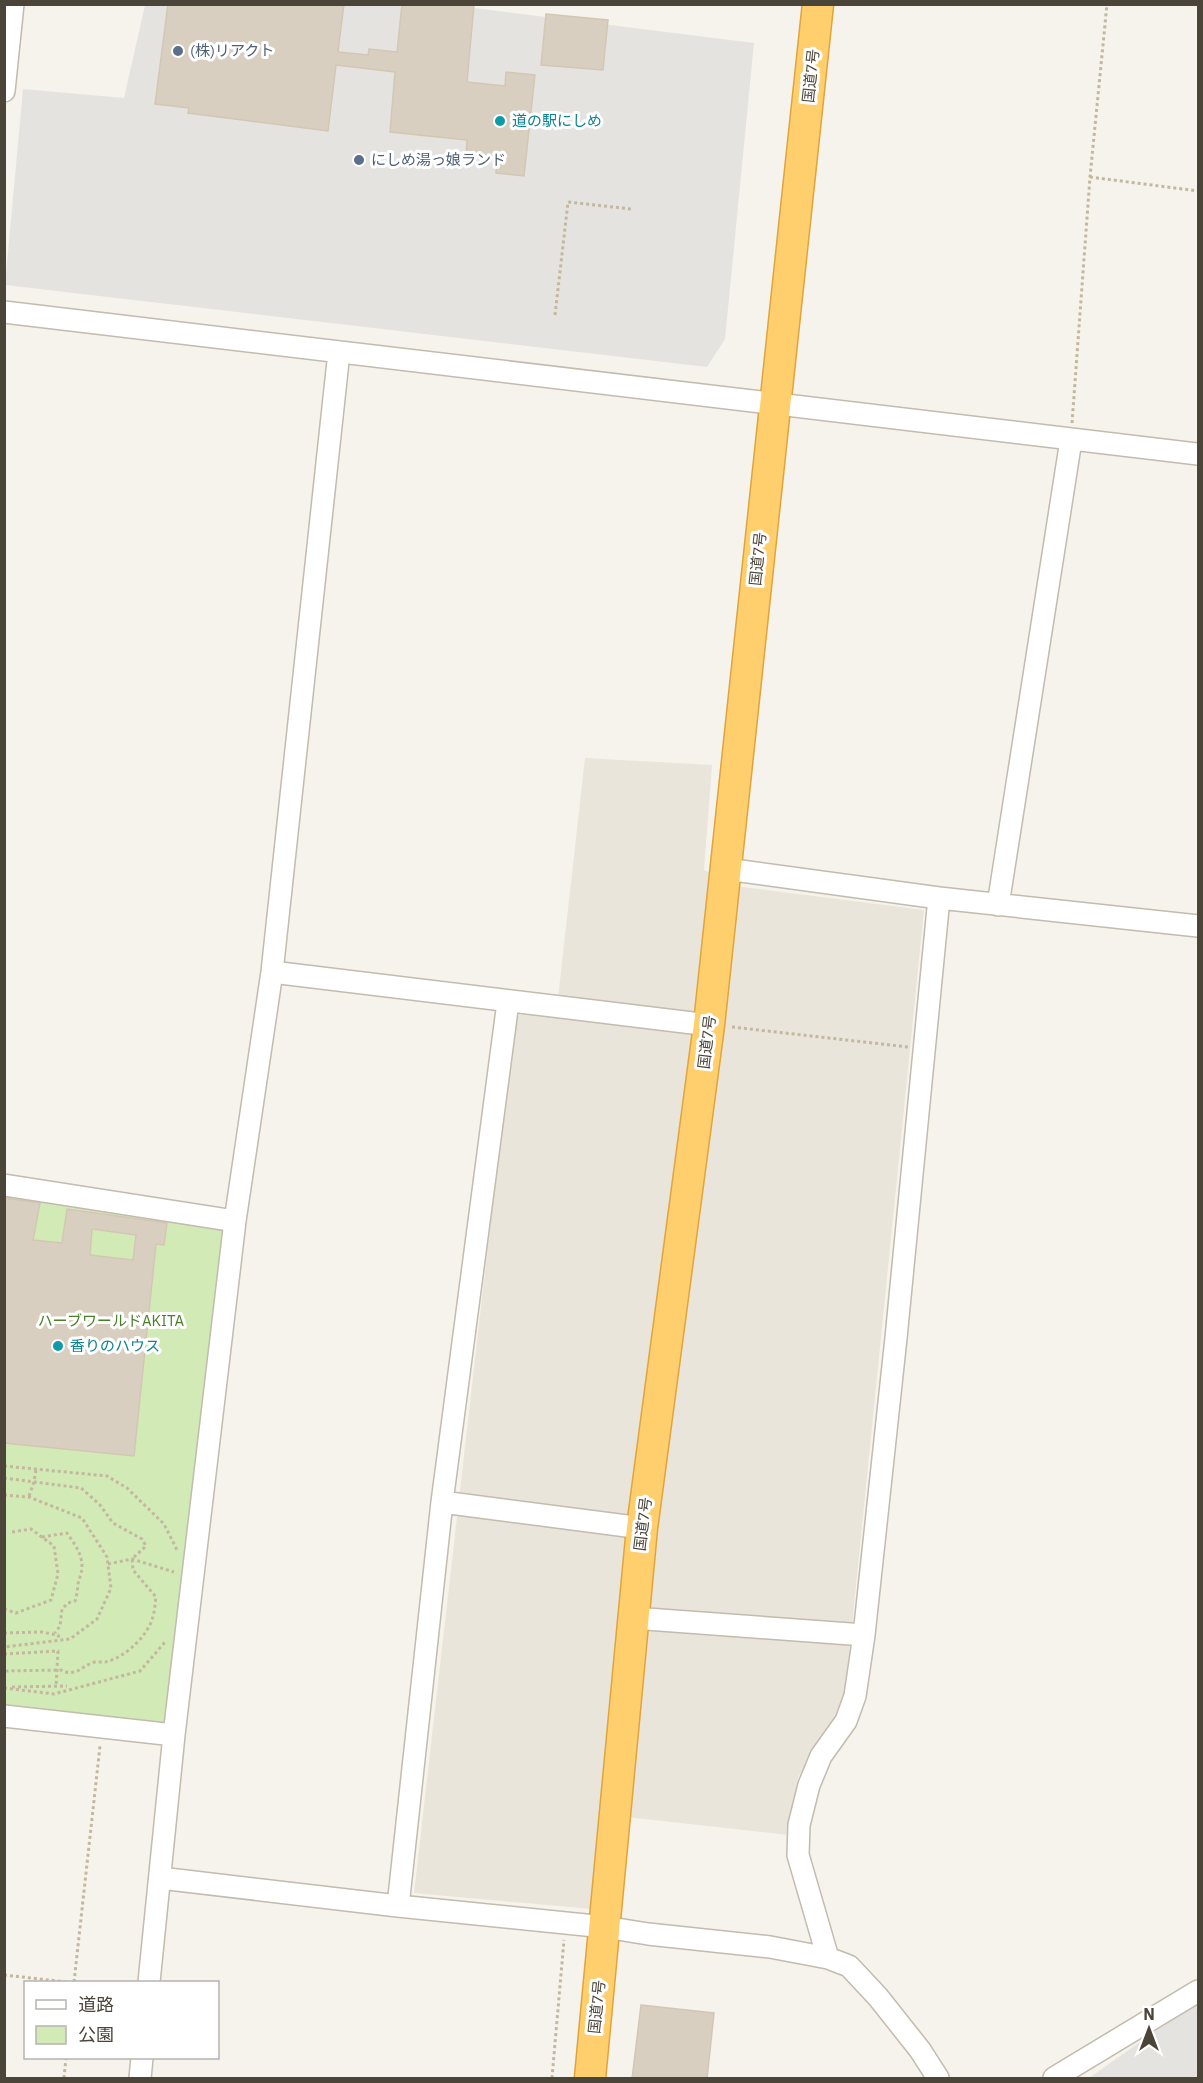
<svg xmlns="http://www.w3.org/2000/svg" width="1203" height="2083" viewBox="0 0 1203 2083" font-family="'IBM Plex Sans','Noto Sans JP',sans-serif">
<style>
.residential{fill:#eae5da}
.green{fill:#d2eab5}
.parking{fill:#e5e3e0}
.building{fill:#d8cfc1;stroke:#d3c7b4;stroke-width:1.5;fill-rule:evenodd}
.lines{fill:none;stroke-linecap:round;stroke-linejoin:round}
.minor-casing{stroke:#c2bbae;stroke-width:24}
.highway-casing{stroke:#e0a43c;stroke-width:33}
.path{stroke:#c4b79f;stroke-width:3;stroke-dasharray:3 3;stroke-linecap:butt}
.minor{stroke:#fff;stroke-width:21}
.highway{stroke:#ffcf6e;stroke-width:30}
.service-dot{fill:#5c6f8a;stroke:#fff;stroke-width:2}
.culture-dot{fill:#0f9aa8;stroke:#fff;stroke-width:2}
.labels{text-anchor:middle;stroke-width:6;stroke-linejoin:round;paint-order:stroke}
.service-label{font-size:15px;fill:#4e5e75;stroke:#fff;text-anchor:start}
.street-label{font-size:15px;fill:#4b4439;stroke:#fff}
.culture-label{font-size:15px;fill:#0d838f;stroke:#fff;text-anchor:start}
.park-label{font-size:15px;fill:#4a7f2a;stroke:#fff}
</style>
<rect width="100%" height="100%" fill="#f6f3ec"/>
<path class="residential" d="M585,758L712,765L704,870L735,886L924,910L846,1685L838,1715L798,1777L789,1835L599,1814L592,1909L414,1893L514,1018L558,998Z"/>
<path class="green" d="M4,1193L230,1227L169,1730L5,1710Z"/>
<path class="parking" d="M145,5H450L754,43L725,339L707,367L5,285L23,89L124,98Z
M1198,2001V2078H1089Z"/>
<path class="building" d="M168,4H344L338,52L368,55L369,49L397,52L402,4H474L467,82L505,86L506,72L535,75L524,176L496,173L497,159L466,156L467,140L390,132L395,72L336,65L328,131L188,113L189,108L155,104Z
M546,14L608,20L603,70L541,65Z
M4,1198L40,1203L33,1240L62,1243L67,1209L167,1223L164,1245L156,1244L134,1456L4,1443ZM92,1229L136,1235L133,1260L90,1255Z
M641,2005L714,2013L707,2079H632Z"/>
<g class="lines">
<g class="minor-casing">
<path id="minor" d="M4,91L13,4
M4,312C403,357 800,410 1198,454
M726,869L939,898L1198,926
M998,905L1071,440
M272,972L709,1025
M4,1185L235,1221
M442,1502L642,1528
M633,1618L864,1635
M4,1716L174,1735
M160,1878L398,1906L605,1927L648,1934L770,1947L828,1958L849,1966L878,1997L920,2050L938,2078
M398,1906L442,1502L508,1002
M828,1958L798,1855L799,1825L809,1785L821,1756L846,1721L855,1696L864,1635L896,1338L939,898
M149,1982L174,1735L235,1221L272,972L339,352
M140,2078L142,2058
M1054,2078L1198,1991"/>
</g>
<g class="highway-casing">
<path id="highway" d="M590,2078L642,1528L709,1025L818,4"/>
</g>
<path class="path" d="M1090,177L1198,191
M555,315L568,202L631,209
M1072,423L1090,177L1107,4
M732,1027L908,1047
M4,1466L107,1476L127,1488L164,1524L177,1550
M4,1478L81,1488L100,1505L113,1523L142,1539L146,1546L132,1559L133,1570L156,1597C155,1603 155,1610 153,1616C149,1635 125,1658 105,1662C102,1662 98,1662 95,1662C82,1665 76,1678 61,1670L4,1671
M4,1495L29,1497L82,1518L107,1557L111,1588L97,1619L70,1639L4,1647
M29,1496L34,1482L36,1469
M42,1537L67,1533C77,1547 86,1560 80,1577C77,1584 78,1593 75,1601L68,1603L62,1609L60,1626L55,1633
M108,1564L132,1559L174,1572
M4,1609L16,1613L51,1600L58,1574L54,1546L31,1529L12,1532
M4,1633L41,1632L58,1635L60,1640
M4,1654L58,1651L56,1687
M12,1687L67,1686
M4,1688L54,1694L140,1671L166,1641
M4,1975L67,1982
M74,1982L100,1746
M64,2078L66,2058
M552,2078L564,1940"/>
<use href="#minor" class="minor"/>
<use href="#highway" class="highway"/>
</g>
<g class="service-dot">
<circle cx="178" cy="51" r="6"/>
<circle cx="359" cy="160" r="6"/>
</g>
<g class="culture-dot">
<circle cx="500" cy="121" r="6"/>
<circle cx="58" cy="1346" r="6"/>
</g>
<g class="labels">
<g class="service-label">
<text x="190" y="56">(株)リアクト</text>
<text x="371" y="165">にしめ湯っ娘ランド</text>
</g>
<g class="street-label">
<text transform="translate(811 76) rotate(-84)" y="5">国道7号</text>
<text transform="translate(758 559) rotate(-84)" y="5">国道7号</text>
<text transform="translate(707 1042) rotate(-83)" y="5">国道7号</text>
<text transform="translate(643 1524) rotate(-83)" y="5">国道7号</text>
<text transform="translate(597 2007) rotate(-84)" y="5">国道7号</text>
</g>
<g class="culture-label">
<text x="512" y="126">道の駅にしめ</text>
<text x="70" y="1351">香りのハウス</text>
</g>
<g class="park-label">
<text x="111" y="1326">ハーブワールドAKITA</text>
</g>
</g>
<rect width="1203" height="2083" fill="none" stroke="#4b4439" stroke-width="12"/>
<rect x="24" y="1981" width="195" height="78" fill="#ffffff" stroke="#b7b4b0" stroke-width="1.5"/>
<rect x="36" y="2000" width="30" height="9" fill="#ffffff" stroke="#b7b4b0" stroke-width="1.5"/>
<text x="78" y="2011" font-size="18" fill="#4b4439">道路</text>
<rect x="36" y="2026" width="30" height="18" fill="#d2eab5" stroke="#b7b4b0" stroke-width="1.5"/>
<text x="78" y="2041" font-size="18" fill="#4b4439">公園</text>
<g transform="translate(1149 2029)" stroke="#ffffff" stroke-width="4.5" paint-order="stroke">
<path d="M0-4.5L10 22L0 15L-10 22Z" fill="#4b4439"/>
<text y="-9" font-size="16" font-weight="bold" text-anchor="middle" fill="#4b4439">N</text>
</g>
</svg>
